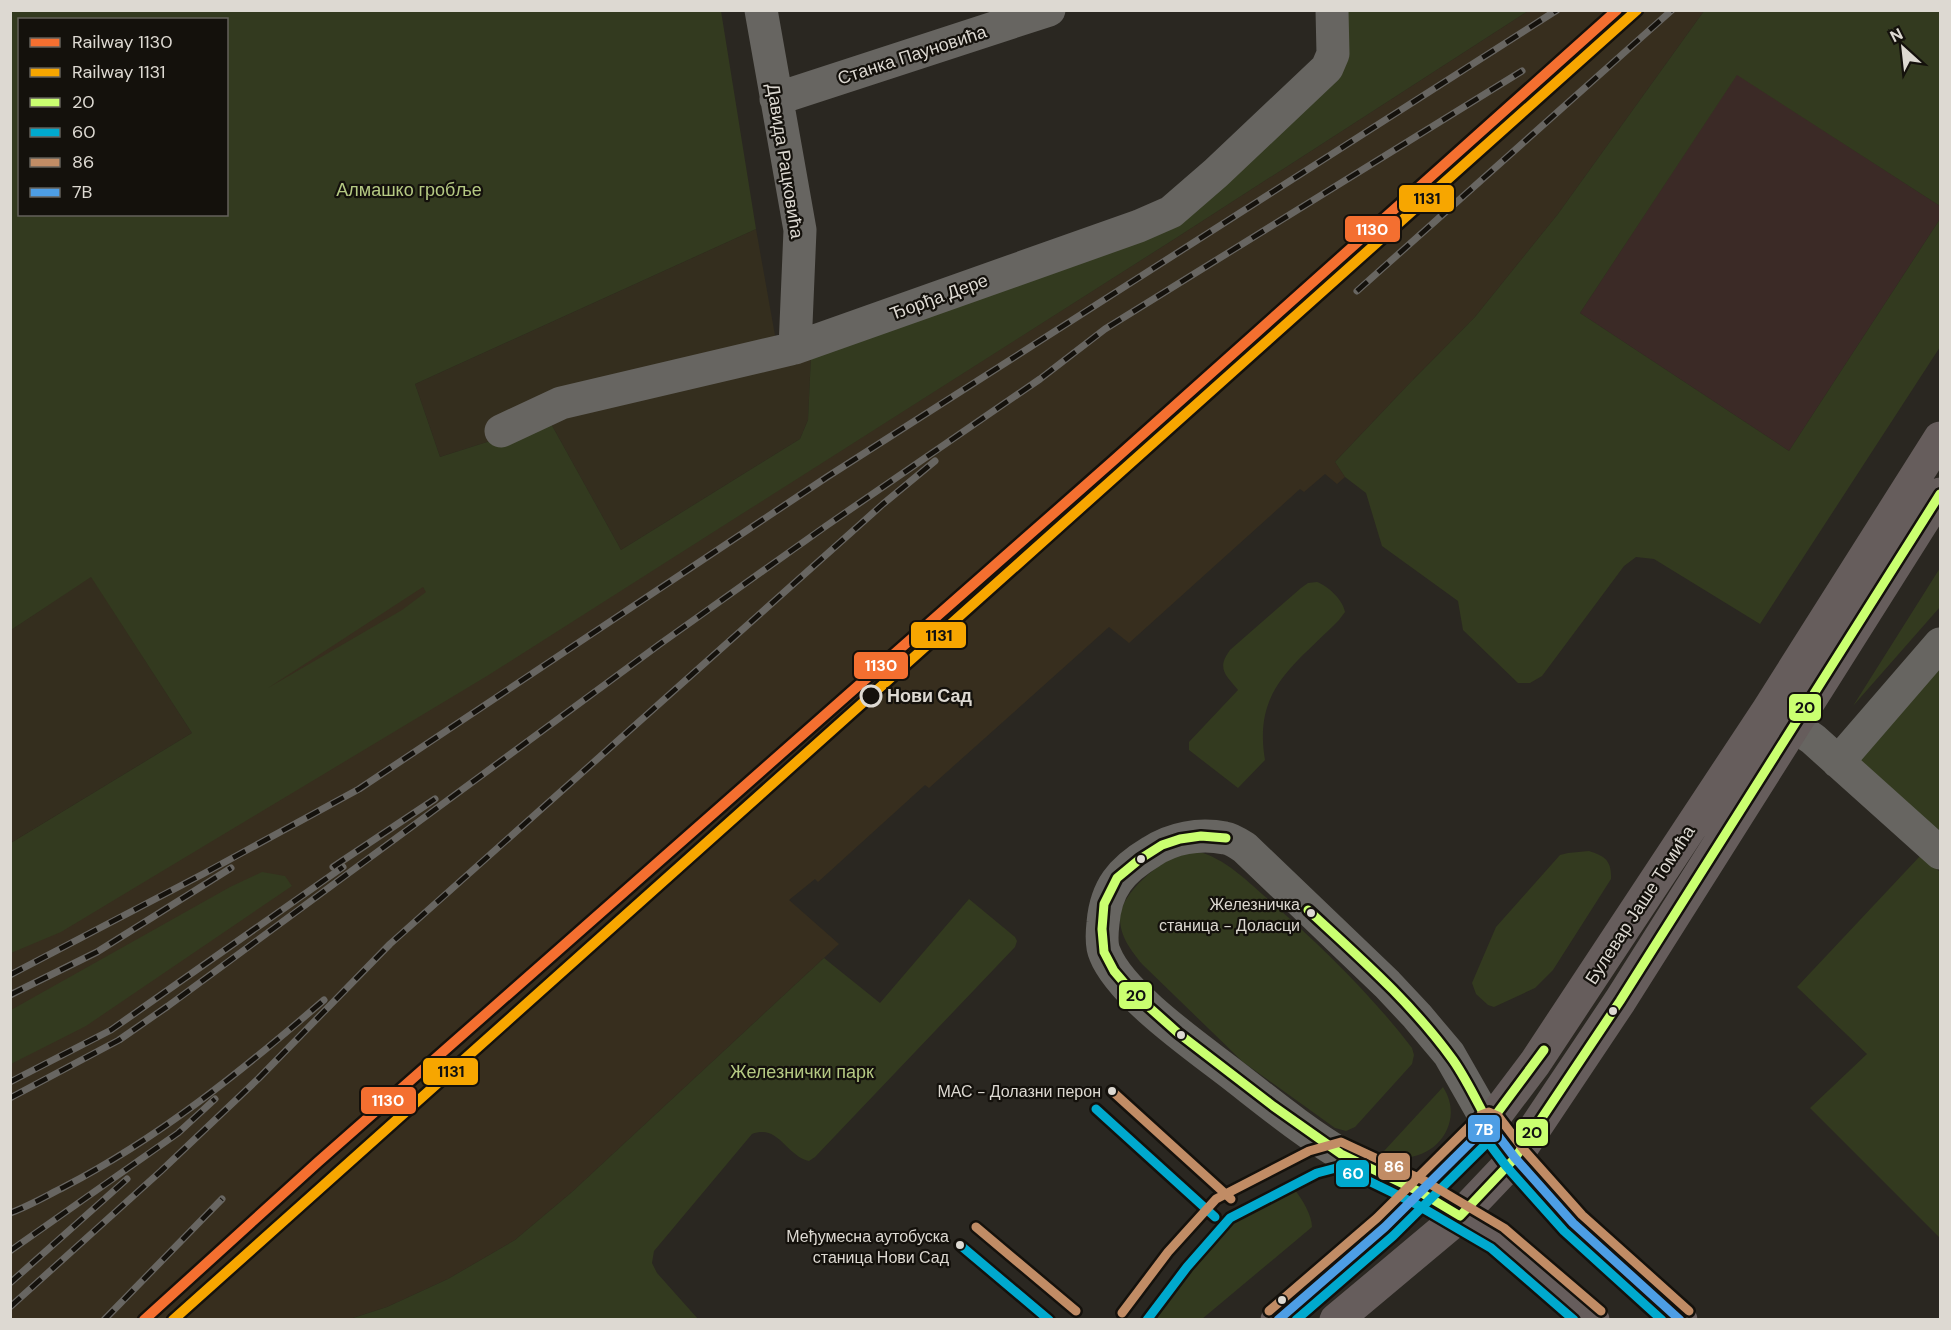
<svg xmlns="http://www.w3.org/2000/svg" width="1951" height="1330" viewBox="0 0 1951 1330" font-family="'DM Sans',sans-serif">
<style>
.commercial{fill:#342e1e}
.industrial{fill:#3b2a26}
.built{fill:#372e1e}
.green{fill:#333a1f;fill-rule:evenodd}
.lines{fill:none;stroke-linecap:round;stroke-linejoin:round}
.minor{stroke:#676561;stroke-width:33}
.major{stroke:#665d5c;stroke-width:33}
.rail-casing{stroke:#686662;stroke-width:7}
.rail{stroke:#14110c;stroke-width:4.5;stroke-dasharray:14;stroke-linecap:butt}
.bus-1-casing{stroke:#14110c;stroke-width:14}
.bus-2-casing{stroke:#14110c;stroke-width:14}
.bus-3-casing{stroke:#14110c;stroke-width:14}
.bus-4-casing{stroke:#14110c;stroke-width:14}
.bus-1{stroke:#caff70;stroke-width:9}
.bus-2{stroke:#00a9ce;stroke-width:9}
.bus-3{stroke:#c18c65;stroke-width:9}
.bus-4{stroke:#4d9ee5;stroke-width:9}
.rail-1-casing{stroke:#14110c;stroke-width:15}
.rail-2-casing{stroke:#14110c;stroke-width:15}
.rail-1{stroke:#f46f30;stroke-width:10}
.rail-2{stroke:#f7a600;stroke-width:10}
.stop-dot{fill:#14110c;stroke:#ddd9d2;stroke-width:3}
.bus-dot{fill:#ddd9d2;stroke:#14110c;stroke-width:2}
.labels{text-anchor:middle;stroke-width:4.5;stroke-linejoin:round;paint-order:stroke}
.bus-label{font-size:16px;fill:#ddd9d2;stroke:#14110c;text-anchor:end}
.street-label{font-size:18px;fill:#ddd9d2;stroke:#14110c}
.park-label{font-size:18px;fill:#b5c983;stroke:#14110c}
.stop-label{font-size:18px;font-weight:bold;fill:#ddd9d2;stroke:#14110c;text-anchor:start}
.line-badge{stroke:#14110c;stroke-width:2}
.badge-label{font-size:16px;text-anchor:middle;font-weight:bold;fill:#fff}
.pale-badge-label{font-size:16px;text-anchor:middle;font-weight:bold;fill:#111}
</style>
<rect width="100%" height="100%" fill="#2a2721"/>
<path class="commercial" d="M756,229L776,341L811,356L808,420L800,439L621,550L550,422L440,457L415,384Z
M91,576L192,733L11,843V630Z"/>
<path class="industrial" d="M1737,74L1940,206V219L1789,451L1580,313Z"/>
<path class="built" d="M1528,11H1704L1558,214L1475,317L1407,386L1335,462L1345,477L1337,484L1325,474L1304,492L1300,489L1129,643L1109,627L929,788L925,785L818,882L815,879L789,900L839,944L572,1192L515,1240L448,1279L387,1307L350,1319L11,1320V843L238,707L423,586L486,676L1176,238Z"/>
<path class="green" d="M11,11H721L756,229L415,384L440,457L550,422L621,550L800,439L808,420L811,356L1106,250L1342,69L1346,11H1528L1176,238L487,676L61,932L11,953V843L192,733L91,577L11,630ZM20,20H226V214H20ZM423,587L426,592L402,610L268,688Z
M1704,11H1940V206L1737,75L1580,313L1789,451L1940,219V347L1760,624L1654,559L1636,557L1624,566L1542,676L1530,683H1518L1463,630L1458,601L1382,546L1366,493L1345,477L1335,462L1407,386L1475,317L1558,214Z
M1940,568V607L1853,706Z
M1317,582C1328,586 1343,600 1345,612L1339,620C1294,666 1253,689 1265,760L1238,788L1189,750V742L1238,690C1226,675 1216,669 1230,650L1301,588L1308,583Z
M1940,662V834L1855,756Z
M1589,851C1605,856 1612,861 1611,879L1553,970L1535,988L1494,1007L1488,1005L1476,994L1472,983L1496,927L1560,855L1568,853Z
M1203,853C1229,862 1248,882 1269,900C1320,945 1370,993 1412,1048L1414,1055L1412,1064L1355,1127L1346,1131L1335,1128L1243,1062L1142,964C1131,950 1120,937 1120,918C1120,894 1161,859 1184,854C1190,852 1197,853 1203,853Z
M1921,855L1940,872V1238L1810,1108L1867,1054L1797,987Z
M262,872L285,876L292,886L86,1026L11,1064V1010L230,887Z
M969,899L1015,937L1017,941L1015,947L815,1157L809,1161C786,1156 779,1124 752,1134L654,1251L652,1263L657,1273L698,1319H350L387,1307L448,1279L515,1240L572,1192L824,958L880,1003Z
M1443,1087C1469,1127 1425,1172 1384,1153V1151Z
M1290,1190H1295C1302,1199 1312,1215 1312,1227L1202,1319H1152L1156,1308L1237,1217L1255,1206Z"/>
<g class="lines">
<path class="minor" d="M761,10L800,230L795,348
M776,99L1049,10
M501,431L561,403L795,348L1139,226L1171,212L1216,173L1327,68L1333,54L1332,10
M1794,726L1813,739L1940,853
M1838,762L1940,644
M1420,1192C1394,1180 1367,1169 1343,1155C1305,1133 1264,1099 1229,1072C1194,1045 1121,994 1105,954C1101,946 1102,932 1103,923C1106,888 1121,870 1151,852C1172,838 1199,833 1225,838C1232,839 1239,844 1245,848L1387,984L1417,1016L1449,1054L1489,1124"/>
<path class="major" d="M1503,1142C1553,1210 1618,1263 1681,1320
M1442,1205L1512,1248L1593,1320
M1277,1320L1385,1227L1489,1124L1535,1063L1768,710L1940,438
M1336,1320L1460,1216L1515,1158L1620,1001L1940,494"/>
<g class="rail-casing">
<path id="rail" d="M1357,291L1672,10
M333,867L435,799
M10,975L203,874L359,789L827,477L1557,10
M10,995L97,952L231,868
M10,1082L111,1030L343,867
M10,1098L119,1040L168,1006L660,644L826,526L1040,379L1105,329L1522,71
M10,1213C29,1206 46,1196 64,1187C159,1138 243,1070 324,1000
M10,1251L178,1133L215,1099
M10,1283L127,1179
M10,1307L161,1171L259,1078L390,944L883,504L935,461
M104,1320L222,1199"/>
</g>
<use href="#rail" class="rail"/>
<g class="bus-1-casing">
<path id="bus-1" d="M1226,838L1201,836L1180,839L1162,845L1140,859L1117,878L1104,904L1102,929L1104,952L1114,971L1132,992L1178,1033L1273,1106L1341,1154L1420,1192L1460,1216L1515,1158L1620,1001L1940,494
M1308,910C1359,957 1412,1003 1453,1060C1467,1080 1477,1102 1489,1124L1544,1050"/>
</g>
<g class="bus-2-casing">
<path id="bus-2" d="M1096,1109L1215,1217
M960,1245L1049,1320
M1147,1320L1187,1267L1230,1218L1317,1173L1340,1167L1414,1203L1491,1248L1574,1320
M1296,1320L1393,1236L1488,1142L1506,1166L1564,1231L1662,1320"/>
</g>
<g class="bus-3-casing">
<path id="bus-3" d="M1112,1091L1231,1199
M976,1227L1076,1311
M1269,1311L1377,1218L1481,1115L1489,1112L1498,1116L1524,1150L1582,1215L1689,1311
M1122,1313L1168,1252L1216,1199L1309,1151L1341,1142L1425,1181L1504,1228L1601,1311"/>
</g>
<g class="bus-4-casing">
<path id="bus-4" d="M1278,1320L1385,1227L1489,1124L1515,1158L1573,1223L1680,1320"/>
</g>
<use href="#bus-1" class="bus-1"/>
<use href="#bus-2" class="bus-2"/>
<use href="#bus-3" class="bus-3"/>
<use href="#bus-4" class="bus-4"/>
<g class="rail-1-casing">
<path id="rail-1" d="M144,1320L318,1162L1113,461L1617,10"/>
</g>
<g class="rail-2-casing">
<path id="rail-2" d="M173,1320L1637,10"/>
</g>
<use href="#rail-1" class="rail-1"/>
<use href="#rail-2" class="rail-2"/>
</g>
<circle class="stop-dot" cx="871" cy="696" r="10"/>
<g class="bus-dot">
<circle cx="1141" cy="859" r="5"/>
<circle cx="1311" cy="913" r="5"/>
<circle cx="1613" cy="1011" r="5"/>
<circle cx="1181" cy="1035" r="5"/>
<circle cx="1112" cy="1091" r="5"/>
<circle cx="960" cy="1245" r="5"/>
<circle cx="1282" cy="1300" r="5"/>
</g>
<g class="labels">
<g class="bus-label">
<text x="1300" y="910">Железничка<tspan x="1300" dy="21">станица - Доласци</tspan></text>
<text x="1101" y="1097">МАС - Долазни перон</text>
<text x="949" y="1242">Међумесна аутобуска<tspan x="949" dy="21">станица Нови Сад</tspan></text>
</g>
<g class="street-label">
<text transform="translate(912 55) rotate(-18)" y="6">Станка Пауновића</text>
<text transform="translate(785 161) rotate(81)" y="6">Давида Рацковића</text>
<text transform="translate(939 297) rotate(-20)" y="6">Ђорђа Дере</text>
<text transform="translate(1640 905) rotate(-57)" y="6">Булевар Јаше Томића</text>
</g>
<g class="park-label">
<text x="409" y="196">Алмашко гробље</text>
<text x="802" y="1078">Железнички парк</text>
</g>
<g class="stop-label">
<text x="887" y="702">Нови Сад</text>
</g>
</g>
<g class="line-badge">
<rect x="1398" y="184" width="57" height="29" rx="6" fill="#f7a600"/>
<rect x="1344" y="215" width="57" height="28" rx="6" fill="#f46f30"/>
<rect x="910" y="621" width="57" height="28" rx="6" fill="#f7a600"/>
<rect x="853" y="651" width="56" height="29" rx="6" fill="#f46f30"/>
<rect x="1788" y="693" width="34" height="29" rx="6" fill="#caff70"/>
<rect x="1118" y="981" width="35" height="29" rx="6" fill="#caff70"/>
<rect x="422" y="1057" width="57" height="29" rx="6" fill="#f7a600"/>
<rect x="360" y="1086" width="57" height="29" rx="6" fill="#f46f30"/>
<rect x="1467" y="1114" width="34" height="29" rx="6" fill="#4d9ee5"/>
<rect x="1515" y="1118" width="34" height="29" rx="6" fill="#caff70"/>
<rect x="1377" y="1152" width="34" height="29" rx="6" fill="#c18c65"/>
<rect x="1335" y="1159" width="35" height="29" rx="6" fill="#00a9ce"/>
</g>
<g class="badge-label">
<text x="1372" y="235">1130</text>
<text x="881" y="671">1130</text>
<text x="388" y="1106">1130</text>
<text x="1484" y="1135">7B</text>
<text x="1394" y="1172">86</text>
<text x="1353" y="1179">60</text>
</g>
<g class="pale-badge-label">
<text x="1427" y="204">1131</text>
<text x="939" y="641">1131</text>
<text x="1805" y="713">20</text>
<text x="1136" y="1001">20</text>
<text x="451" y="1077">1131</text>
<text x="1532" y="1138">20</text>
</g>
<rect width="1951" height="1330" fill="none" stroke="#ddd9d2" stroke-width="24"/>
<rect x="18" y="18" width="210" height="198" fill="#14110c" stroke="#64615b" stroke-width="1.5"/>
<rect x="30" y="38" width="30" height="9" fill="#f46f30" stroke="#64615b" stroke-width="1.5"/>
<text x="72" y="48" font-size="18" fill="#ddd9d2">Railway 1130</text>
<rect x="30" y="68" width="30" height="9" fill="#f7a600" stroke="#64615b" stroke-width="1.5"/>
<text x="72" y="78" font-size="18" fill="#ddd9d2">Railway 1131</text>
<rect x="30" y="98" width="30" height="9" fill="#caff70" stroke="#64615b" stroke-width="1.5"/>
<text x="72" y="108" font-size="18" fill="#ddd9d2">20</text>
<rect x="30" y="128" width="30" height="9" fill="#00a9ce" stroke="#64615b" stroke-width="1.5"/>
<text x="72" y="138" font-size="18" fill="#ddd9d2">60</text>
<rect x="30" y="158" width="30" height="9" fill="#c18c65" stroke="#64615b" stroke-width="1.5"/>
<text x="72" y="168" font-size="18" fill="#ddd9d2">86</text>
<rect x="30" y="188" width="30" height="9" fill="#4d9ee5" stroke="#64615b" stroke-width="1.5"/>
<text x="72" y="198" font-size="18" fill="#ddd9d2">7B</text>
<g transform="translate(1903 48) rotate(333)" stroke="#14110c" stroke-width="4.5" paint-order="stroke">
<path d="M0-4.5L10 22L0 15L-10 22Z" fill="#ddd9d2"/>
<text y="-9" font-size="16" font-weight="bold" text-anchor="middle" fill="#ddd9d2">N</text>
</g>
</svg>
